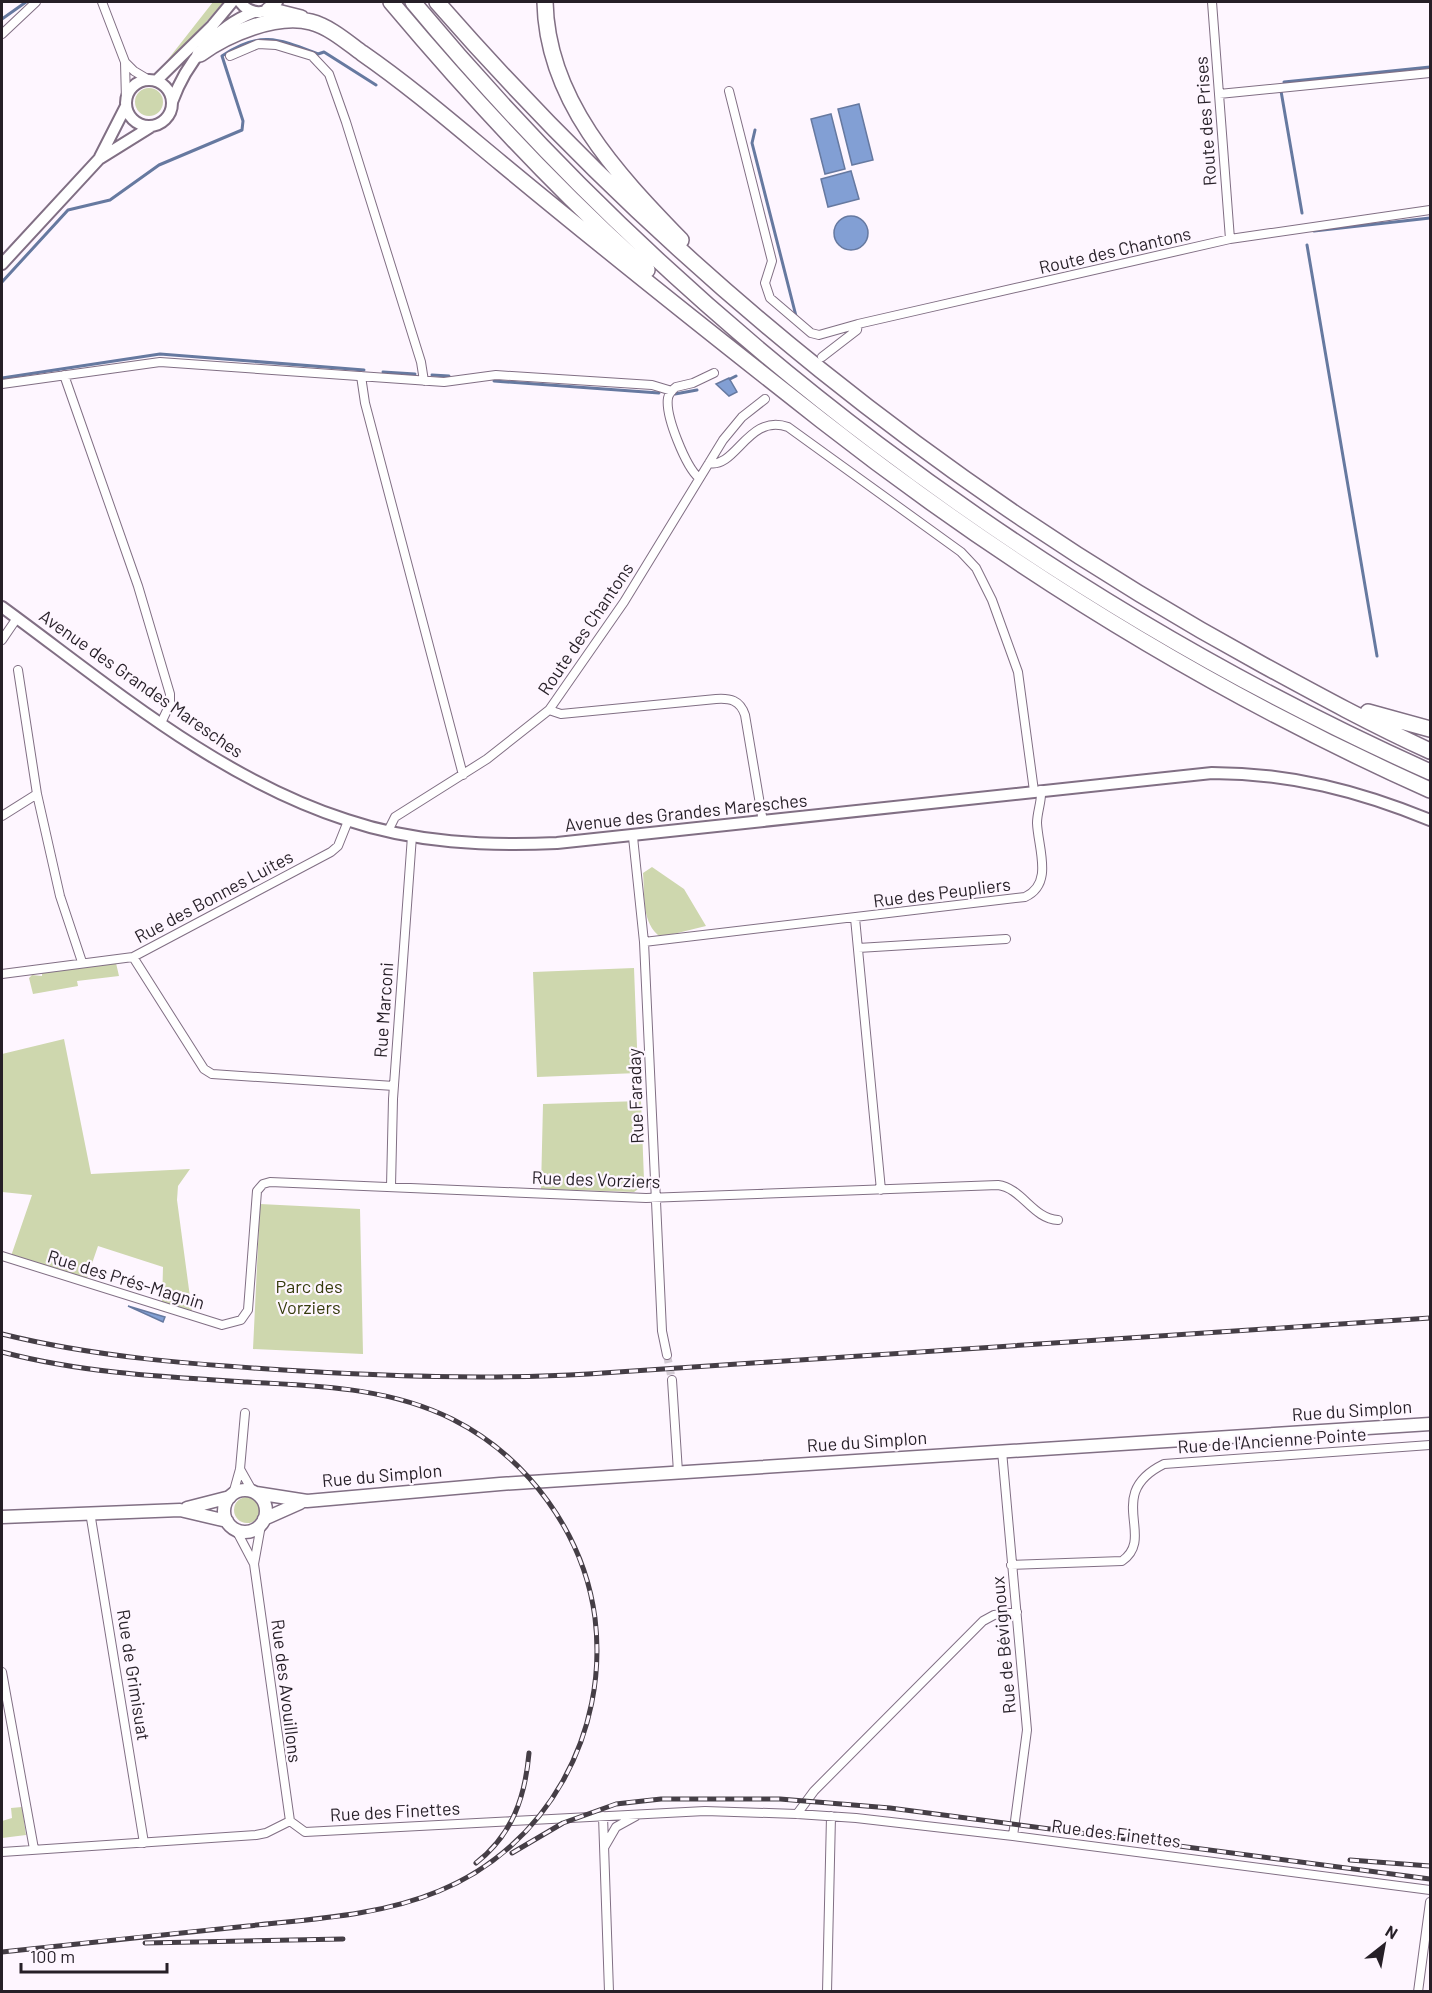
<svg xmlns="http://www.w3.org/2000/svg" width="1432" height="1993" viewBox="0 0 1432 1993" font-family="Barlow,sans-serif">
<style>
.green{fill:#ced7ae}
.water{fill:#829fd4;stroke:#6679a0;stroke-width:1.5}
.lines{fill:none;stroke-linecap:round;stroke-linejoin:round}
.stream{stroke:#6679a0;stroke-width:3}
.minor-tunnel{stroke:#d3cbd4;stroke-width:8;stroke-dasharray:8 4;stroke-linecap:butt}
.minor-casing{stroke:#816f84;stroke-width:10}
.secondary-casing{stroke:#816f84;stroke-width:14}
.primary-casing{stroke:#816f84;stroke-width:15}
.motorway-casing{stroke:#816f84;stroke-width:18}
.minor{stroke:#fff;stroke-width:8}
.secondary{stroke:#fff;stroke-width:10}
.primary{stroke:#fff;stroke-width:12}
.motorway{stroke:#fff;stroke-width:15}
.rail-casing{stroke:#453e46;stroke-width:5}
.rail{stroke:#fef6ff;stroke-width:3;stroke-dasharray:9;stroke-linecap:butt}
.labels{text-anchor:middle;stroke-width:4.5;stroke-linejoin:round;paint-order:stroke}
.street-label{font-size:18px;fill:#261f27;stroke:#fef6ff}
.park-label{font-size:18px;fill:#353b0b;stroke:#fef6ff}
</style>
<rect width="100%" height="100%" fill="#fef6ff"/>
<path class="green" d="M213,2H224L170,62L162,67Z
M135 102a14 14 0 1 1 28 0a14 14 0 1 1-28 0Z
M652,867L684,889L706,926L661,937C641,924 645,895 643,873Z
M116,963L119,976L77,981L78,986L33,994L29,978L32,975L42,976V973Z
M634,968L638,1073L537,1077L533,972Z
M64,1039L91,1174L190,1169L178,1186L177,1200L192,1312L162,1304L163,1267L98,1246L86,1281L11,1256L32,1195L2,1192V1054Z
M641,1101L644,1180L641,1187L634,1192L541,1189L543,1104Z
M260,1204L360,1209L363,1354L253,1349Z
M234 1510a13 13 0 1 1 26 0a13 13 0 1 1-26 0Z
M22,1807L26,1835L2,1838V1821L12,1818L11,1808Z"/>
<path class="water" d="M859,104L873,160L852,165L838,109Z
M831,114L845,169L825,174L811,119Z
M851,171L859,199L828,207L821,179Z
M834 233a17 17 0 1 1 34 0a17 17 0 1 1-34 0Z
M729,378L737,392L729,396L716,384Z
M128,1306L165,1317L163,1322Z"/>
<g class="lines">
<path class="stream" d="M2,19L26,2
M1284,82L1430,67
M1281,91L1302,213
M755,130L752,143L796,316
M1314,231L1430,218
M1307,245L1377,656
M2,282L68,210L110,200L159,165L242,130L243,121L222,56C260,30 279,39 318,54L324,52L376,85
M383,372L415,374
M432,375L449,376
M2,378L160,354L364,370
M730,379L736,376
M494,381L659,393
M675,394L697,390"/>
<path class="minor-tunnel" d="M667,1355L672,1380"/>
<g class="minor-casing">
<path id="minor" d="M102,2L125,62L126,100
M1212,2L1230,239
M2,34L36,2
M230,56L258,44L276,45L312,56L329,74L346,122L421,362L424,381
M125,62L134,71L149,80
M729,91L772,261L765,283L770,298L811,333L819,335L858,324
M1219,94L1430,73
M822,357L857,330L858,324L1230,239L1430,210
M64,375L138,586L170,694V704L161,723
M361,376L365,403L463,775
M2,384L160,362L444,382L496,375L652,385L672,391
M709,463C736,469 748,413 788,427L961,552L976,568L992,600L1018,672L1034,791
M699,478C686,467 665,416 668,398C669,393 672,390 676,387L693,383L714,373
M2,640L17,618
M18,670L37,794
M549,710L561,714L716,699C730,698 740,700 745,715L763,822
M2,816L37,794L60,896L82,962
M388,831L395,817L487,759L549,710L624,602L723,440L742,417L765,399
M633,837L644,942L662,1331L667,1355
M855,918L881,1190
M644,942L1025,897C1054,884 1038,848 1037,823C1037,812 1042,801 1041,790
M858,948L1006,939
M133,957L204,1069L212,1074L394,1086
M2,974L133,957L331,852L338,846L348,821
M391,1186L393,1099L412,836
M2,1256L222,1325L241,1320L248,1310L257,1191L263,1184L270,1182L646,1198L998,1185C1022,1188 1033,1219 1058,1220
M672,1380L678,1472
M1002,1451L1027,1730L1013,1836
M240,1469L253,1492
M233,1494L240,1469L245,1413
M90,1512L144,1843
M261,1525L254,1564L290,1821L305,1832L705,1811L797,1814L856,1818L1013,1836L1430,1890
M235,1528L254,1564
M1011,1565L1122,1561C1157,1537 1103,1494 1164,1464L1430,1445
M2,1672L34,1849
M797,1814L814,1791L983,1621L994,1615L1017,1612
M603,1816L609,1992
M605,1846L616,1827L636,1816
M2,1852L256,1835L266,1833L290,1821
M827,1992L831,1816
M1418,1992L1430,1902"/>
</g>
<g class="secondary-casing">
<path id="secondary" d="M240,2C250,15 267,16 277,2
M126 103a23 23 0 1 1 46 0a23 23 0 1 1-46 0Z
M156,81L212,26L232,2
M172,102C186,63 215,27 254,12
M100,157L126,106
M2,264L99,159L152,126
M2,607C110,686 217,778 347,820C415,843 486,846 557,843L1212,773C1290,773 1359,791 1430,820"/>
</g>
<g class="primary-casing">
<path id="primary" d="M224 1511a21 21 0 1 1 42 0a21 21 0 1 1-42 0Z
M256,1493L307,1501L500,1484L1430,1424
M187,1508L230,1497
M2,1517L180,1510L227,1521
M264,1519L300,1503"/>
</g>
<g class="motorway-casing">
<path id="motorway" d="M391,2C470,96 555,188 647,270
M413,2C685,329 1042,598 1430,772
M437,2C671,270 950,494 1263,665C1318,695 1373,725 1430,751
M545,2C547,100 616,173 681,240
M269,10L301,18
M200,54C227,34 277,13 311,22C330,27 347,42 362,53C411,87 456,126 502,164C607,251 714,336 821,420C1009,567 1213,693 1430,790
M1368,712L1430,729"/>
</g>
<use href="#minor" class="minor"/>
<use href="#secondary" class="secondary"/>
<use href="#primary" class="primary"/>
<use href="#motorway" class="motorway"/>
<g class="rail-casing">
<path id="rail" d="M2,1334C95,1357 189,1364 284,1370C386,1376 486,1380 588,1374L1430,1318
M2,1352C82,1373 164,1377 247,1382C317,1386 388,1387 452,1419C528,1457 584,1534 595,1618C609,1733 547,1847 439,1891C379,1916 312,1919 248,1926C166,1934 84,1943 2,1952
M512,1853L563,1823L616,1804L661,1799H780L890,1808L1430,1879
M1350,1860L1430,1866
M476,1863C512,1835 525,1798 529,1753
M145,1943L343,1939"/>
</g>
<use href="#rail" class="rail"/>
</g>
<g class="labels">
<g class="street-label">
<text transform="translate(1206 121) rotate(-94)" y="6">Route des Prises</text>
<text transform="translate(1115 251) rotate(-13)" y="6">Route des Chantons</text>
<text transform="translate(586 629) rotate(-56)" y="6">Route des Chantons</text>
<text transform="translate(141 684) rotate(35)" y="6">Avenue des Grandes Maresches</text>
<text transform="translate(686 813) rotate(-6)" y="6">Avenue des Grandes Maresches</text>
<text transform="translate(942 893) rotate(-7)" y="6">Rue des Peupliers</text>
<text transform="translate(214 897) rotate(-28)" y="6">Rue des Bonnes Luites</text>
<text transform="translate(384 1010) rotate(-86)" y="6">Rue Marconi</text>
<text transform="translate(636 1096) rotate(-92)" y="6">Rue Faraday</text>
<text transform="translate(596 1180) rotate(2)" y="6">Rue des Vorziers</text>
<text transform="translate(126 1280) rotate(17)" y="6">Rue des Prés-Magnin</text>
<text transform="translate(1352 1411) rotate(-4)" y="6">Rue du Simplon</text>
<text transform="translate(1272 1441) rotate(-4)" y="6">Rue de l'Ancienne Pointe</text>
<text transform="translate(867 1442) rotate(-4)" y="6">Rue du Simplon</text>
<text transform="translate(382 1476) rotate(-5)" y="6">Rue du Simplon</text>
<text transform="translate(1004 1645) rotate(-95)" y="6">Rue de Bévignoux</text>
<text transform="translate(133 1675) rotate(81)" y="6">Rue de Grimisuat</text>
<text transform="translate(286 1691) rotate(83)" y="6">Rue des Avouillons</text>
<text transform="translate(395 1812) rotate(-3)" y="6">Rue des Finettes</text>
<text transform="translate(1116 1834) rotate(7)" y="6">Rue des Finettes</text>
</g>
<g class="park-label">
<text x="309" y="1293">Parc des<tspan x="309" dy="21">Vorziers</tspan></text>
</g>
</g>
<rect width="1432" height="1993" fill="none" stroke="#261f27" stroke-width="6"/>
<g transform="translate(1384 1945) rotate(31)" stroke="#fef6ff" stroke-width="4.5" paint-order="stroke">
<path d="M0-4.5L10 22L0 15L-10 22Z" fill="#261f27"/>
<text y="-9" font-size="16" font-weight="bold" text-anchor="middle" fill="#261f27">N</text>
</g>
<path d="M21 1963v9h146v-9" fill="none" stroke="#261f27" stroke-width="3"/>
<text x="30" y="1963" font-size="18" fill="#261f27" stroke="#fef6ff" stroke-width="4.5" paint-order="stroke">100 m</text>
</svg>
